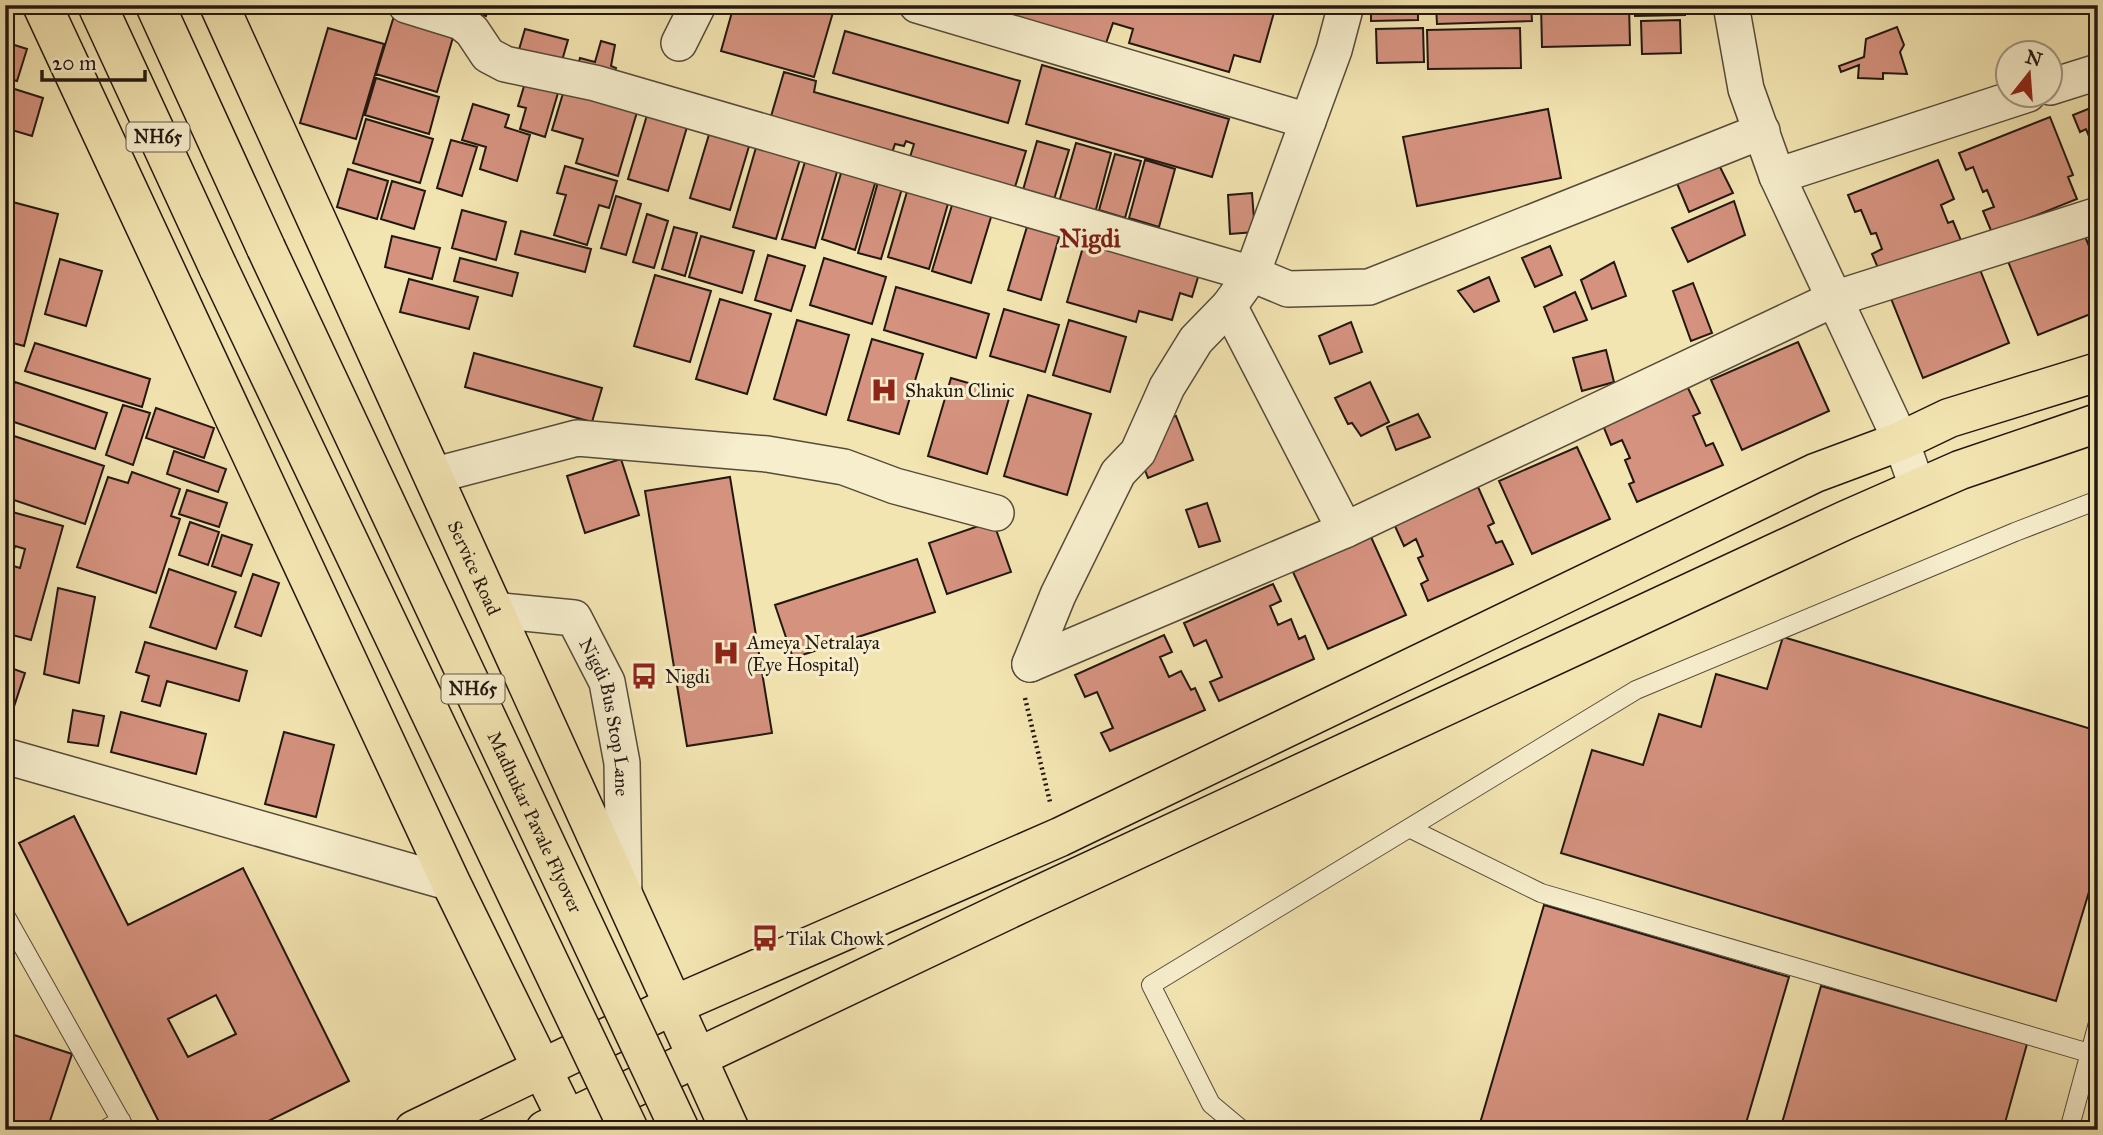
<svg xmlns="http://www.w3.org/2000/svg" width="2103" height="1135" viewBox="0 0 2103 1135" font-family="'IM FELL Great Primer',serif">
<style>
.building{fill:#d5927f;stroke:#221812;stroke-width:2;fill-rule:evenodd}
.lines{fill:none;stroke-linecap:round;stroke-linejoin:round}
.lane-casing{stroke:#564b3a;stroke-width:20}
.street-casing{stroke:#564b3a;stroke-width:38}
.primary-casing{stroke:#221812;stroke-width:41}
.highway-casing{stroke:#221812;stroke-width:41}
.path{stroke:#221812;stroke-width:4.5;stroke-dasharray:2 3.5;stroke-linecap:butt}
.lane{stroke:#f7eecd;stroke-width:18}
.street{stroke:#f7eecd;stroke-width:35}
.primary{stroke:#f3e5b2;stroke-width:38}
.highway{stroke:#f3e5b2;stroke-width:38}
.highway-bridge-casing{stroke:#221812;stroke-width:41;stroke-linecap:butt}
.highway-bridge{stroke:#f3e5b2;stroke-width:38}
.labels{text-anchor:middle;stroke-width:6;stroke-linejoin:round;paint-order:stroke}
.shield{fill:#f7eecd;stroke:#62584a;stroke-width:2}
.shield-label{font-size:18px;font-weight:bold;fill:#221812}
.poi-label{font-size:19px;fill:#221812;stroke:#f7eecd;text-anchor:start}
.street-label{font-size:19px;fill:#221812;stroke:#f7eecd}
.district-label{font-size:26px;font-weight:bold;fill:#7a1f14;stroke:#f7eecd}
</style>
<rect width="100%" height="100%" fill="#f3e5b2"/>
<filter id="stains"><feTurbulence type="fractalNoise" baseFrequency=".00286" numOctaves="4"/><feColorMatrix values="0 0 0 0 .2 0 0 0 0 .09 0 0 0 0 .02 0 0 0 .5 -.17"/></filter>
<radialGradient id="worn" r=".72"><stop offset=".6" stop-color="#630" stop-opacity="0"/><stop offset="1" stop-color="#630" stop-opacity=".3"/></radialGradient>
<path class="building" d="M443,5H489L486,16Z
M734,5H820L834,9L814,77L721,51Z
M1006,5H1191L1202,9L1203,5H1263L1275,9L1260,62L1234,55L1229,72L1129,43L1133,29L1113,23L1105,46L1003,16Z
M1371,5H1418V20L1371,21Z
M1436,5H1531L1532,21L1437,24Z
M1541,5H1629L1630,45L1542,47Z
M1635,5H1685V15L1635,16Z
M394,16L454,34L437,92L376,74Z
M1680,20L1681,53L1642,54L1641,21Z
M1897,27L1904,45L1900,52L1907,74L1883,73V79L1858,78L1859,65L1841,72L1839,66L1864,57L1866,39Z
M328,28L384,44L356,139L300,123Z
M1423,28L1424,62L1377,63L1376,29Z
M1520,28L1521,68L1428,69L1427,30Z
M525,29L568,40L561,64L518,53Z
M845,31L1020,81L1008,123L833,73Z
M601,41L615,45L611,66L616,68L613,76L576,71L580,58L595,62Z
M5,42L27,49L17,81L5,78Z
M1042,65L1229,119L1212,177L1026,124Z
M784,72L816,81L814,92L1026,151L1015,187L910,157L914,144L906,141L904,146L895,144L892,153L767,130Z
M376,78L439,97L429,134L365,115Z
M567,80L640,102L618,176L576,163L583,139L552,130Z
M525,83L558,93L545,137L520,129L526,108L518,106Z
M5,86L43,98L32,136L5,128Z
M473,104L509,115L505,127L530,135L517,181L480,169L486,147L462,140Z
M650,105L690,117L668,191L628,179Z
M2098,105V153H2096L2086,129L2080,132L2073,115Z
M1548,109L1561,178L1417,206L1403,137Z
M2050,117L2073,175L2068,177L2077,199L1992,233L1983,211L1994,207L1987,190L1983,192L1973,167L1966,170L1959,153Z
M366,119L433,139L420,183L353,163Z
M713,121L753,133L730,210L690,198Z
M451,140L477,147L462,196L437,188Z
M1037,141L1069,150L1052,206L1021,197Z
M1076,143L1111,153L1095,213L1059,202Z
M757,144L801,156L776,239L733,227Z
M1115,154L1141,161L1125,218L1099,210Z
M807,155L839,165L815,248L782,239Z
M1145,160L1175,169L1159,227L1129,218Z
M1938,160L1954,199L1941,205L1948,223L1953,221L1962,243L1881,275L1872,254L1882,249L1876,233L1871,234L1861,210L1855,212L1848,195Z
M1718,163L1733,193L1689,212L1676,181Z
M565,166L617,181L609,208L599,205L587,245L554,235L566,195L557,193Z
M843,166L877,177L855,250L822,239Z
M348,169L388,181L377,219L337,207Z
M880,175L904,182L881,259L858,253Z
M911,178L952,190L929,269L888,257Z
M392,181L425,191L414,229L381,219Z
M956,192L995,204L971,283L932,271Z
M1252,193L1255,232L1230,234L1228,195Z
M616,196L641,204L626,255L601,248Z
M5,200L58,214L24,346L5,341Z
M1734,201L1745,235L1688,262L1672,228Z
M462,210L506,222L496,260L452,248Z
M1032,210L1064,220L1041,300L1008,290Z
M647,214L668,221L654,268L633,262Z
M2080,224L2098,268V311L2038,335L2005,254Z
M674,227L697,233L685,276L662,269Z
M1088,230L1202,264L1192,297L1180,293L1172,320L1139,311L1136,322L1067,302Z
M521,231L591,249L585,272L515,254Z
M392,236L440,248L432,279L385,267Z
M701,236L754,251L742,293L689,277Z
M1550,246L1562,275L1535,287L1522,258Z
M768,255L805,266L791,311L755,300Z
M460,258L518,273L512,296L454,281Z
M824,258L886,277L872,324L810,305Z
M60,259L102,271L86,326L45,314Z
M1614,262L1626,296L1592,309L1581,280Z
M1977,262L2009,343L1923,378L1890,296Z
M655,275L711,291L690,362L634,346Z
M1489,277L1499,301L1474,312L1458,291Z
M409,279L478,297L469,329L400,312Z
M1693,283L1712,333L1691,341L1673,291Z
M896,287L989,314L976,358L884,330Z
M1575,292L1587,320L1554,332L1544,307Z
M720,299L771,314L747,394L696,379Z
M1004,309L1059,325L1045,372L990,356Z
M797,320L849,335L826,415L774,399Z
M1069,320L1126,337L1110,392L1053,375Z
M1351,322L1362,352L1330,364L1319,336Z
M872,339L923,354L899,434L848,420Z
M1798,342L1829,411L1742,450L1711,380Z
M35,343L150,379L142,407L25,371Z
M1606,350L1614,382L1582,391L1573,358Z
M474,353L602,388L592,422L465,387Z
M951,378L1010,395L987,474L928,456Z
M15,382L107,413L95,449L5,419V409Z
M1370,382L1389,422L1361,436L1352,423L1348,424L1335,398Z
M1687,386L1700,413L1693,416L1706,446L1713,443L1723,465L1637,502L1629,484L1634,482L1625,460L1630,458L1622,440L1611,445L1602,423Z
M1028,395L1091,414L1067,495L1004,476Z
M123,405L150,413L133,465L106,455Z
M156,408L214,428L204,458L146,438Z
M1418,414L1430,437L1396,450L1387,427Z
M1176,416L1193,460L1148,478L1138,452L1162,420Z
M5,433L104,466L85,524L5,497Z
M1577,447L1610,519L1532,554L1499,481Z
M174,451L226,469L218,492L167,474Z
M621,459L639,515L585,533L567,476Z
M132,472L180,489L171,516L180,519L156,593L77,567L108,477L128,483Z
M730,477L772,733L687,746L645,491Z
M1478,487L1494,523L1488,526L1496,543L1502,541L1513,564L1428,601L1421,584L1428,580L1418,558L1423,556L1416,539L1404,546L1394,524Z
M187,490L227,503L219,527L179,514Z
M1207,503L1220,541L1199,547L1186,510Z
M5,510L63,526L31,640L5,633V596L9,582L5,581ZM15,546L25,549L20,568L10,565Z
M993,521L1011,572L947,594L929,543Z
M190,522L219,532L208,565L179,555Z
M222,535L252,545L241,576L212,566Z
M1371,537L1406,615L1328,649L1293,572Z
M917,559L935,612L793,658L775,605Z
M169,569L236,592L216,649L150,627Z
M253,574L279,583L261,636L235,627Z
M1273,584L1281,601L1270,606L1278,625L1291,619L1299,639L1305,636L1314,659L1219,701L1210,682L1222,677L1206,640L1194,646L1184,623Z
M58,588L95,597L79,683L44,674Z
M1164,635L1172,652L1160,657L1169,677L1181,671L1191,690L1195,688L1205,710L1110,751L1101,733L1113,728L1097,692L1085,697L1075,675Z
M1783,637L2098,731V862L2056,1001L1561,853L1592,750L1643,765L1659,714L1701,727L1716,674L1767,689Z
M145,642L247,671L239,701L167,681L160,706L142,701L149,676L136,672Z
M5,666L25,673L5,734Z
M73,710L104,716L98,746L68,742Z
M121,712L206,734L196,774L111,752Z
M284,732L334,745L316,817L265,804Z
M74,816L128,925L243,868L349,1081L250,1130H163L19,843ZM216,995L236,1034L188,1057L168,1019Z
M1544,905L1789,977L1744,1130H1478Z
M1821,986L2027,1044L2003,1130H1780Z
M5,1032L72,1054L47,1130H5Z"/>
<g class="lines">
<g class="lane-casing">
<path id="lane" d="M1409,828L1541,893L2089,1053
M5,915L126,1130
M104,1130L121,1120
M1242,1130L1211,1104L1151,985L1636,690L2015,532L2098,500
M2069,1130L2098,1023"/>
</g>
<g class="street-casing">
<g id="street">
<path d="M406,5L461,22L472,31L488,55L505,64L595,83L1252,274L1288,289L1369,287L1762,131"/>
<path d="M917,5L1308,121"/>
<path d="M1731,5L1746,89L1777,176L1901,441L1918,489"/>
<path d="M679,43L698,5"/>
<path d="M2050,87L2098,72"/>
<path d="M1777,176L2028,94"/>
<path d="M1229,306L1345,530"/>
<path d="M432,476L577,438L767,454L844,467L895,486L996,513"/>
<path id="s1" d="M493,610L574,618L607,682L622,763L624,898"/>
<path d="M1030,664L1345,530L1834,299L2098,215"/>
<path d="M1030,664L1058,595L1118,473L1138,452L1167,387L1196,340L1229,306L1252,274L1334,50L1346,5"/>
<path d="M5,756L451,883"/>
</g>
</g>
<g class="primary-casing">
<g id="primary">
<path d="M42,5L451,883L572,1130"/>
<path id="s2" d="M219,5L730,1130"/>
<path d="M414,1130L672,1006L1060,837L1815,473L1901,441L1949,418L2098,372"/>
<path d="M545,1130L1024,902L1846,520L1960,470L2098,423"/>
</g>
</g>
<g class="highway-casing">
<path id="highway" d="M97,5L219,269
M155,5L266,248"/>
</g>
<path class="path" d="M1025,698L1050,802"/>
<use href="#lane" class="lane"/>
<use href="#street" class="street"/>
<use href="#primary" class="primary"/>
<use href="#highway" class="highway"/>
<g class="highway-bridge-casing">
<g id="highway-bridge">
<path id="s3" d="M266,248L680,1130"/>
<path d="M219,269L629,1130"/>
</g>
</g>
<use href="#highway-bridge" class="highway-bridge"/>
</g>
<defs>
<g id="hospital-bare" transform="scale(2.1)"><path d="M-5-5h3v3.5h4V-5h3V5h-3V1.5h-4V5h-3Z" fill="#8f2418" stroke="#f7eecd" stroke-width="2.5" paint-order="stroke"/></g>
<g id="bus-bare" transform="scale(2.1)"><path d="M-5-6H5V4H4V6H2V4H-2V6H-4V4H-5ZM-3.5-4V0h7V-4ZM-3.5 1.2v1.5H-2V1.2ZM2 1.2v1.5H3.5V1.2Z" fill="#8f2418" stroke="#f7eecd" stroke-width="2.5" paint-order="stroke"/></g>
</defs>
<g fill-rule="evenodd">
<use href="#hospital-bare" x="884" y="390"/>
<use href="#hospital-bare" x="726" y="653"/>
<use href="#bus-bare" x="644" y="676"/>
<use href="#bus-bare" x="765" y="938"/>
</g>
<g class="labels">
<g class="shield">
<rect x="126.5" y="122.5" width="63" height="29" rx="5"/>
<rect x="441.5" y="674.5" width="63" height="29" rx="5"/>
</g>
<g class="shield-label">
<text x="158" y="143">NH65</text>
<text x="473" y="695">NH65</text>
</g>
<g class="poi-label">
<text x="905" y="397">Shakun Clinic</text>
<text x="747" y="649">Ameya Netralaya<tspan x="747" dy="22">(Eye Hospital)</tspan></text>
<text x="665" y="683">Nigdi</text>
<text x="786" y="945">Tilak Chowk</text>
</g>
<g class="street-label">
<text dy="7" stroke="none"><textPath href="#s2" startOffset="618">Service Road</textPath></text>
<text dy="7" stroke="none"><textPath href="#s1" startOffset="187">Nigdi Bus Stop Lane</textPath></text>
<text dy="7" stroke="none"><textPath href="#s3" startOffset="634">Madhukar Pavale Flyover</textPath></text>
</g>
<g class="district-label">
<text x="1090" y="247">Nigdi</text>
</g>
</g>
<rect width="2103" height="1135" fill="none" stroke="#f3e5b2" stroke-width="28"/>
<rect x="7" y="7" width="2089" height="1121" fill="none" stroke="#221812" stroke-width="3.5"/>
<rect x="14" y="14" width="2075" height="1107" fill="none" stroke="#221812" stroke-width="2"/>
<g transform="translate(2029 74) rotate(17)"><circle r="33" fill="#f7eecd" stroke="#a29882" stroke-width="2"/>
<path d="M0-5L12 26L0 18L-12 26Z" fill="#8f2418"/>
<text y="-10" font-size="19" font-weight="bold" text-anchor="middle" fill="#221812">N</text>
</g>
<path d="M42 70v10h103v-10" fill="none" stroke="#221812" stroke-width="3.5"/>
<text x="52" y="70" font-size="21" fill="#221812" stroke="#f7eecd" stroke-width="5" paint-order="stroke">20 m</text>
<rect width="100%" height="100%" filter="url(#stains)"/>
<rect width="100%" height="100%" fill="url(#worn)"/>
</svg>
